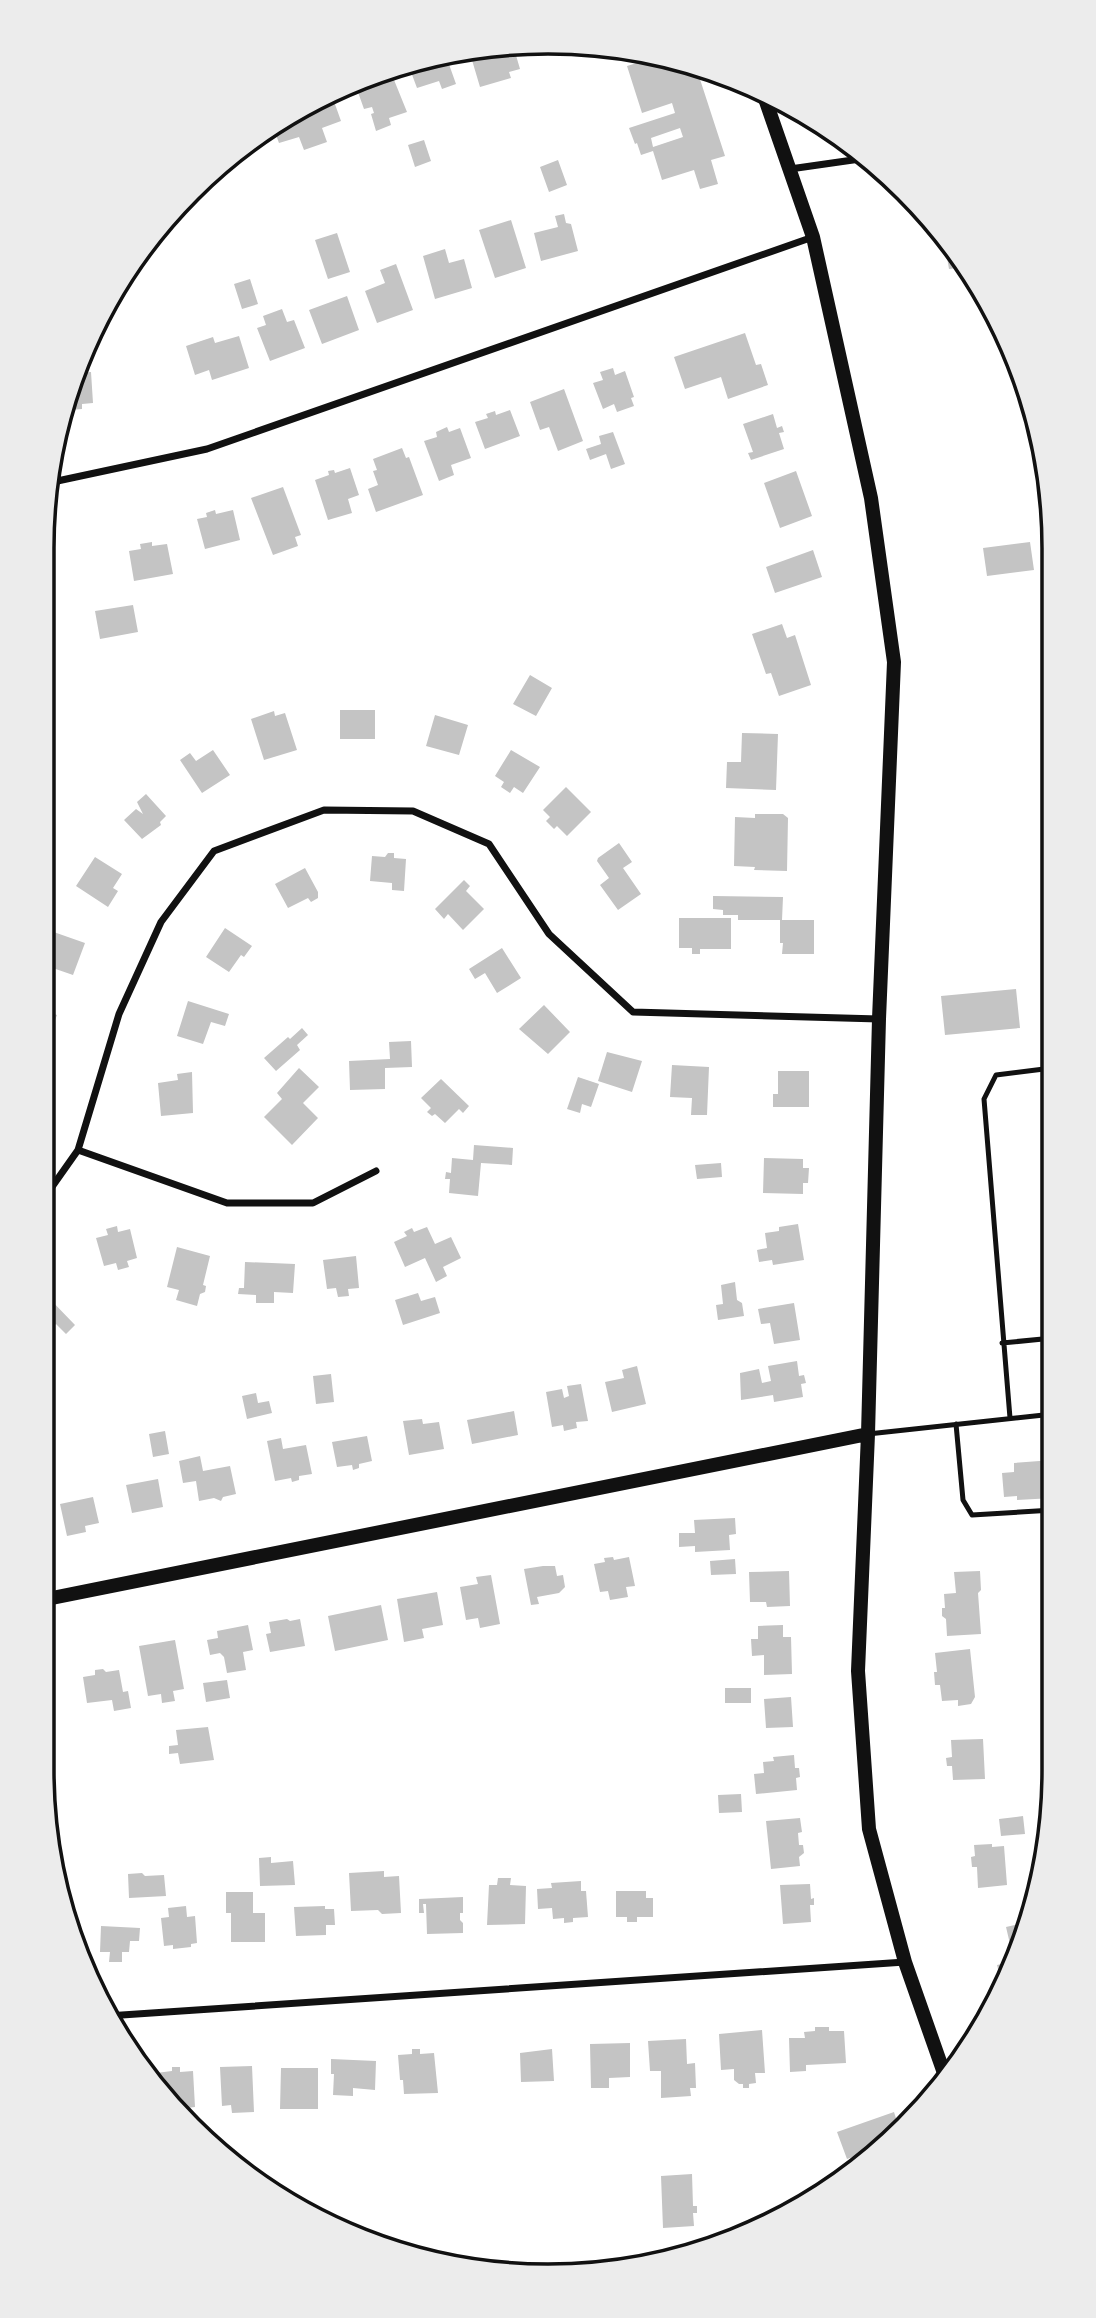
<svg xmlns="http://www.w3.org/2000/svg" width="1096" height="2318" viewBox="0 0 1096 2318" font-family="'Archivo Narrow',sans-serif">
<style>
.building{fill:#c4c4c4;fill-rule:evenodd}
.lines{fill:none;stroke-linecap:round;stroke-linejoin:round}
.service{stroke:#111;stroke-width:5}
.minor{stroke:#111;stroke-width:7}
.secondary{stroke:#111;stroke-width:14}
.rim{fill:none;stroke:#111;stroke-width:3.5}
</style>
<rect width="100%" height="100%" fill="#fff"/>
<path class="building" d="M513,45L520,69L509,72L511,78L480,87L469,50Z
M445,53L456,84L442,89L439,81L417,88L408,64Z
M660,56L696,67L725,156L711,160L718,184L700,189L694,170L662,180L653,151L641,155L637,143L635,144L629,128L675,113L672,103L642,113L627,66ZM680,128L683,137L653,147L651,138Z
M390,70L407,112L389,118L391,125L376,131L371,114L374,113L372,107L364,109L354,81Z
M331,93L341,121L322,128L327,142L304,150L299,137L279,143L272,124Z
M424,140L431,161L415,167L408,145Z
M558,160L567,185L549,192L540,167Z
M564,214L566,223L571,224L578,251L541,261L534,233L558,227L555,216Z
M511,220L526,268L495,278L479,230Z
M337,233L350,272L328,279L315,240Z
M943,234L949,240L965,267L949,269Z
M445,249L449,263L464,259L472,288L435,299L423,256Z
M396,264L413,310L377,323L365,291L385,283L380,270Z
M250,279L258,304L242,309L234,284Z
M347,296L359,330L322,344L309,310Z
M282,309L287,322L294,320L305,348L270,361L257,328L266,325L263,316Z
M745,333L756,365L761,364L768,385L728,399L721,377L685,389L674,357Z
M239,336L249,368L212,380L209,370L195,375L186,346L213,337L215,343Z
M613,368L615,375L625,371L634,397L631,398L634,406L617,412L614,404L603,409L593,383L603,380L600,372Z
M91,372L93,403L82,404V409L70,410V405H65L75,373Z
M564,389L583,441L558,451L549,427L540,430L530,402Z
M510,410L520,436L485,449L475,422L488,418L486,414L495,411L496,415Z
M773,414L777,428L782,426L784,432L779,433L784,449L751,460L748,453L753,452L743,424Z
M447,427L449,432L460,428L471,458L451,465L454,475L439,481L424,441L437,437L436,432Z
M613,432L625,464L611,469L606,454L590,460L586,449L601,444L599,436Z
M402,448L406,458L409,457L423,495L376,512L368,489L378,485L373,471L377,470L373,459Z
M350,468L359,495L348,499L352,513L328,520L315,480L329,475L328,471L334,470L335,473Z
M796,471L812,516L780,528L764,483Z
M283,487L301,535L295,537L298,546L273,555L251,498Z
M215,510L216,514L233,510L240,540L205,549L197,519L207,517L206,513Z
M152,542V546L167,544L173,574L134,581L129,551L141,549L140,544Z
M1030,542L1034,570L987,576L983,548Z
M813,550L822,577L775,593L766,567Z
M133,605L138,632L100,639L95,611Z
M782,624L787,638L795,635L811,685L779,696L771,673L766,674L752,634Z
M530,675L552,688L536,716L513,704Z
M340,710H375V739H340Z
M274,711L275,716L285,713L297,750L264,760L251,719Z
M435,715L468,725L459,755L426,746Z
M742,733L778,734L776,790L726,788L727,762H741Z
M213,750L230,775L202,793L180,760L190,753L196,761Z
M511,750L540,767L523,793L514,787L510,793L501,787L504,782L495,776Z
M566,787L591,812L567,836L557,826L554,829L546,821L550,817L543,810Z
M146,794L166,816L160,822L161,825L142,839L124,820L136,809L143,814L137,802Z
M755,814H783L788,818L787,871L754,870L755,867L734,866L735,817L755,818Z
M619,843L632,862L623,868L641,894L618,910L600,885L609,878L597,861L598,858Z
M388,853H394V858L406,859L404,891L392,890V883L370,881L372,856L385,857Z
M95,857L122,874L113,888L118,891L108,907L76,886Z
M305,868L318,892V898L311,902L308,898L288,908L275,884Z
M464,880L470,886L466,891L484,909L463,930L448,914L444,919L435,909Z
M713,896L783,897L782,920H814V954H782L783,943H780V920H738V915H723V910L713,909Z
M679,918H731V949H700V954H692V948H679Z
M225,928L252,946L244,957L241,955L229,972L206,957Z
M48,930L85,943L73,975L47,966L53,948L42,944Z
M502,948L521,978L497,993L485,973L475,979L469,969Z
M1016,989L1020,1028L945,1035L941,996Z
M188,1001L229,1014L225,1026L211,1022L203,1044L177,1036Z
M544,1005L570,1032L548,1054L519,1029Z
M42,1009L57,1015L45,1046L42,1045Z
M302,1028L308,1035L297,1045L300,1050L276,1071L264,1058L288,1037L290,1039Z
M411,1041L412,1067L385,1068V1089L350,1090L349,1061L390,1059L389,1042Z
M607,1052L642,1061L632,1092L598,1081Z
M672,1065L709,1067L707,1115H691L692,1098L670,1097Z
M299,1068L319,1087L303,1103L318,1118L292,1145L264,1117L282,1099L277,1093Z
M778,1071H809V1107H773V1094H778Z
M192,1072L193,1113L161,1116L158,1083L178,1080L177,1074Z
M578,1077L599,1084L591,1107L582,1104L580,1113L567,1109Z
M441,1079L469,1106L463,1113L459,1109L445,1123L435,1114L432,1116L427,1112L431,1108L421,1098Z
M474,1145L513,1148L512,1165L481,1163L478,1196L449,1193L450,1179H445L446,1172L451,1173L452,1158L473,1160Z
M764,1158L803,1159V1168H809L808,1183H803V1194L763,1193Z
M721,1163L722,1177L697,1179L695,1165Z
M798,1224L804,1260L773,1265L772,1260L759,1262L757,1250L767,1248L765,1233L779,1231V1227Z
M117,1226L118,1232L130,1229L137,1258L127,1261L129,1267L118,1270L116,1263L104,1266L96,1238L108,1235L106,1229Z
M427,1227L435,1244L451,1237L461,1258L443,1267L447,1276L436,1282L425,1258L405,1267L394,1242L407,1236L404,1232L412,1228L414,1232Z
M177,1247L210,1256L203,1285L206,1286L205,1292L200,1294L197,1306L176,1300L179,1290L167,1287Z
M356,1256L359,1288L348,1289L349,1296L338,1297L336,1288L327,1289L323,1260Z
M245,1262L295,1264L293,1293L274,1292V1303H256V1295L238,1294L239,1288H244Z
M735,1282L737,1300L742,1303L744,1316L718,1320L716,1305L723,1304L721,1285Z
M418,1293L421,1301L435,1297L440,1313L403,1325L395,1300Z
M46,1295L75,1325L66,1334L56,1324L42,1339V1298Z
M794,1303L800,1340L774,1344L770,1323L761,1324L758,1309Z
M797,1361L799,1376L804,1375L806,1383L801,1384L803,1397L774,1402L773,1395L741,1400L740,1373L759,1369L762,1383L771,1381L768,1366Z
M637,1366L646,1404L612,1412L605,1382L624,1378L622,1370Z
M331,1374L334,1402L316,1404L313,1376Z
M581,1384L588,1421L576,1422L577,1428L564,1431L563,1425L552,1427L546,1392L562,1389L564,1398L569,1396L567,1386Z
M256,1393L258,1403L269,1401L272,1413L247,1419L242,1396Z
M514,1411L518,1435L472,1444L467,1420Z
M422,1419L423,1424L439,1422L444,1449L409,1455L403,1421Z
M165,1431L169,1454L153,1457L149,1434Z
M367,1436L372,1461L359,1464V1468L353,1470L352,1465L337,1467L332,1442Z
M281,1438L283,1449L306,1445L312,1474L299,1476V1480L292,1482L291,1478L275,1481L267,1441Z
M200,1456L203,1471L230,1466L236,1494L223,1497L221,1501L214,1498L199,1501L196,1481L183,1483L179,1461Z
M50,1458L54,1479L42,1482V1459Z
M1053,1460V1498L1017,1500V1496L1004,1497L1002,1473L1014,1472V1463Z
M158,1479L163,1507L132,1513L126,1485Z
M93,1497L99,1523L85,1526L86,1532L67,1536L60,1504Z
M735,1518L736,1534L729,1535L730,1550L695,1552V1546L679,1547V1533H695L694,1520Z
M613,1557L614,1560L629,1557L635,1586L626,1587L628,1597L610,1600L608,1591L600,1592L594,1564L605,1562L604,1558Z
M735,1559L736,1574L711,1575L710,1561Z
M543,1566H555L557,1576L563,1575L565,1587L559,1593L537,1597L539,1604L531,1605L524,1569Z
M789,1571L790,1606L767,1607L766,1602H750L749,1572Z
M980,1571L981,1590L978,1593L981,1634L947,1636L946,1619L942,1616V1608H945L944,1594L956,1593L954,1572Z
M491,1575L500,1624L480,1628L478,1618L466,1620L460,1587L478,1584L476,1577Z
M437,1592L443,1625L422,1629L424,1638L404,1642L397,1599Z
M381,1605L388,1640L335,1651L328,1616Z
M287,1619L290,1621L300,1619L305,1646L270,1652L266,1634L271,1633L269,1622Z
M248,1625L253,1650L243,1652L246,1670L227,1673L224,1657L220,1653L210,1655L207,1640L218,1638L217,1631Z
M783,1625V1637H791L792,1674L764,1675V1655L752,1656L751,1639H758V1626Z
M175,1640L184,1689L173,1691L175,1701L162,1703L161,1694L148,1696L139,1646Z
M970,1649L975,1697L971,1704L958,1706V1700L942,1701L940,1685H935L934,1672H937L935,1653Z
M51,1667L55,1693L42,1695V1668Z
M103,1669L106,1672L119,1670L123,1692L128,1691L131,1708L114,1711L112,1700L87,1703L83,1677L95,1675V1670Z
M227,1680L230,1698L206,1702L203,1683Z
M725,1688H751V1703H725Z
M791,1697L793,1727L766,1728L764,1699Z
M208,1727L214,1760L180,1764L178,1753L169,1754V1746L178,1745L176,1730Z
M983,1739L985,1779L953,1780L952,1766H947L946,1758L952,1757L951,1740Z
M794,1755L795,1768H799L800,1777L796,1778L797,1790L756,1794L754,1774L764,1773L763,1762L774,1761L773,1757Z
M741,1794L742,1812L719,1813L718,1795Z
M1023,1816L1025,1834L1001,1836L999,1819Z
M800,1818L802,1832L798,1833L799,1845H803L804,1853L799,1857L800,1866L771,1869L766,1821Z
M992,1844V1847L1004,1846L1007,1885L978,1888L977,1867H972L971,1857L975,1856L974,1845Z
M271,1857V1863L293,1861L295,1885L260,1886L259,1858Z
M384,1871V1877L399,1876L401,1913L382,1914L378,1910L351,1911L349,1873Z
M142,1873L145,1876L164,1875L166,1896L129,1898L128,1874Z
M498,1878H511L510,1885L526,1886L525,1924L487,1925L489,1885H497Z
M581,1881V1891H586L588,1917L573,1918V1922L564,1923V1918L553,1919L552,1908L538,1909L537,1889L552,1888L551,1883Z
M810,1884L811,1899L814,1898V1905H810L811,1922L783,1924L780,1885Z
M616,1891H646V1898H653V1917H637V1922H627V1917H616Z
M226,1892H253V1913H265V1942H231V1913H226Z
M463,1897V1913H460V1920L463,1923V1933L427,1934L426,1904H423L424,1913H419V1899Z
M186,1906L187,1917L195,1916L197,1943L191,1944V1947L173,1949V1945L164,1946L161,1918L169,1917L168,1908Z
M325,1906V1909H334L335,1925H326V1935L296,1936L294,1907Z
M1028,1922L1016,1963L1002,1985L997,1965L1014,1961L1006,1927Z
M101,1926L140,1928L139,1941H130L129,1952H122V1962H109L110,1952H100Z
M815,2027H829V2031H844L846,2063L806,2065V2071L790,2072L789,2038H805L804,2032L815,2031Z
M762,2030L765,2073H755L756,2083L749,2084V2088H743V2084H739L734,2080V2069L721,2070L719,2034Z
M686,2039L687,2064L695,2063L696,2088H690L691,2096L661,2098V2071H650L648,2041Z
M630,2043V2077L609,2078V2088H591L590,2044Z
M412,2049H420V2054L434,2053L438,2093L404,2094L403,2080H400L398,2055L412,2054Z
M552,2049L554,2081L521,2082L520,2053Z
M331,2059L376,2061L375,2090L353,2088V2096L333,2095L334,2074H331Z
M252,2066L254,2112L232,2113L231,2105L222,2106L220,2067Z
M172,2067H180V2072L193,2071L195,2107L187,2108V2116H183L178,2112V2099L165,2100L157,2089L156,2073L172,2071Z
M281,2068H318V2109H280Z
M894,2112L899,2128L871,2151L847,2159L837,2132Z
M692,2174L693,2206H697V2213H693L694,2226L663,2228L661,2176Z"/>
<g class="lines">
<path class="service" d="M1002,1343L1053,1338
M1010,1418L984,1099L996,1075L1052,1068
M956,1424L963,1500L972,1515L1053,1510
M868,1434L1053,1414"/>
<path class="minor" d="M790,169L867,158
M48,483L207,449L813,237
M78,1150L227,1203H313L376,1171
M42,1201L78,1150L119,1014L161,922L214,851L324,810L413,811L489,844L549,934L633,1012L879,1019
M107,2016L905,1962"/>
<path class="secondary" d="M763,93L813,237L871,498L894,662L879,1019L868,1434L858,1671L869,1829L905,1962L945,2076
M42,1600L868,1434"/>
</g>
<path d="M0 0H1096V2318H0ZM548 54H548A494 494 0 0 1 1042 548V1770A494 494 0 0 1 548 2264H548A494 494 0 0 1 54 1770V548A494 494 0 0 1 548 54Z" fill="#ececec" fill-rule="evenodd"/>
<path class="rim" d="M548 54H548A494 494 0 0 1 1042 548V1770A494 494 0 0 1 548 2264H548A494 494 0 0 1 54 1770V548A494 494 0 0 1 548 54Z"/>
</svg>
